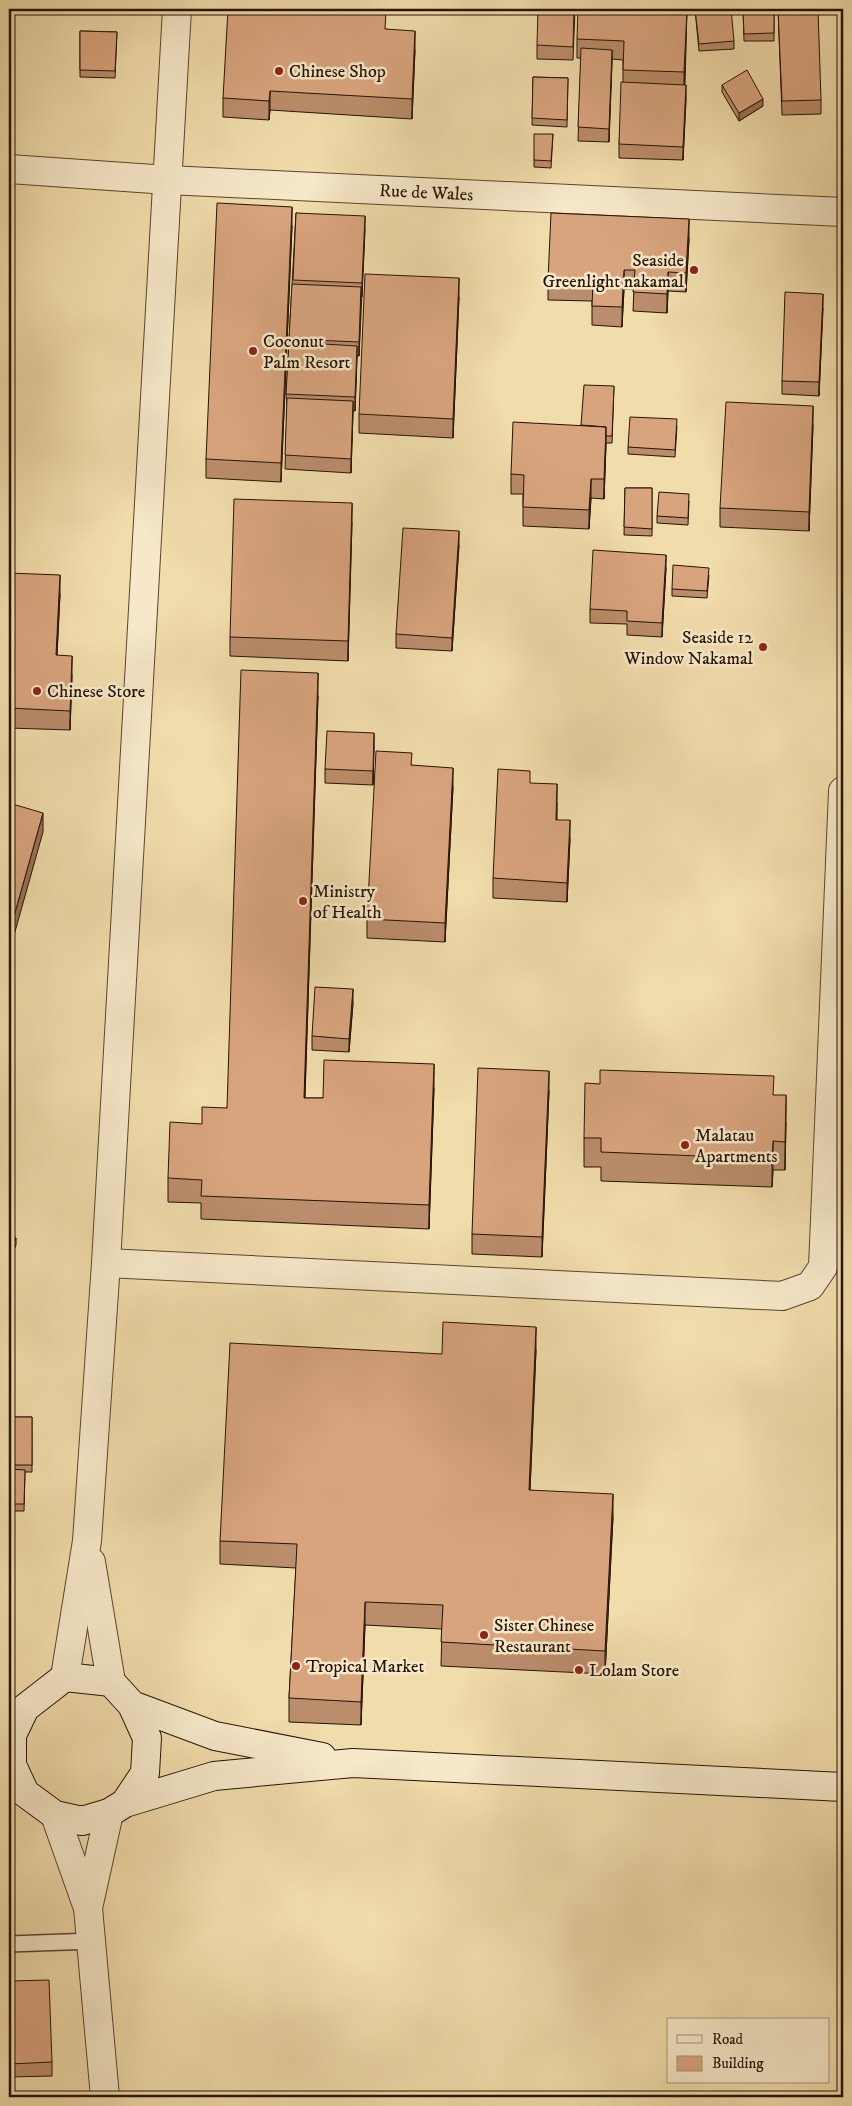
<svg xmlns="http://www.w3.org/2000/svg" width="852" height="2106" viewBox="0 0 852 2106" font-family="'IM FELL DW Pica',serif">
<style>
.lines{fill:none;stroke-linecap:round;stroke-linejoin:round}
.lane-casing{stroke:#5a452e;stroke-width:18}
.street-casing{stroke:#5a452e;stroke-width:30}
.secondary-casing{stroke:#271305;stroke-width:30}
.lane{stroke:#f6e8c8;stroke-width:15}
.street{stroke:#f6e8c8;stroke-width:28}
.secondary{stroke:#f6e8c8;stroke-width:28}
.wall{fill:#ba8d6c;stroke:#271305}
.shaded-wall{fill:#977358;stroke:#271305}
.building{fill:#d8a47e;stroke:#271305}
.poi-dot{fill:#8f2418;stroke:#f6e8c8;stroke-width:2}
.labels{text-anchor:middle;stroke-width:5;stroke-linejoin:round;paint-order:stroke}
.poi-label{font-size:18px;fill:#271305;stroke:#f6e8c8;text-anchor:start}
.street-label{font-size:18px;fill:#271305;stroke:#f6e8c8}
</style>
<rect width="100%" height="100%" fill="#f1dcab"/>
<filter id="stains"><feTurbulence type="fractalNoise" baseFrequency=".004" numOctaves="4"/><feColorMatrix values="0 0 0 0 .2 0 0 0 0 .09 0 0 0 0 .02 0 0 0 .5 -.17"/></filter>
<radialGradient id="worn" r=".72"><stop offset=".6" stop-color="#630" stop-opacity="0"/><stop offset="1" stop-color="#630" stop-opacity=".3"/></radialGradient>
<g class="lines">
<g class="lane-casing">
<path id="lane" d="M9,1944L93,1941"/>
</g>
<g class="street-casing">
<g id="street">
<path id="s1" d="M9,169L168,180L843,212"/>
<path d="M106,1263L782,1296L810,1286L823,1267L843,791"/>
<path d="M91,1562L111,1682"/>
<path d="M65,1677L87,1541L106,1263L177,9"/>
<path d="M55,1815L88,1908L105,2097"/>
<path d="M88,1908L109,1813"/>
</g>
</g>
<g class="secondary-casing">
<path id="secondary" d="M65,1677L111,1682L132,1705L147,1738L145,1773L125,1803L109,1813L82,1821L55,1815L25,1793L12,1765V1735L25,1708Z
M132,1705L215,1736L322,1757
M125,1803L214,1776L353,1763L843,1787"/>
</g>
<use href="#lane" class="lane"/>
<use href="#street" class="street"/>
<use href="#secondary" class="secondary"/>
</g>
<path class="wall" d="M575,9L573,60L537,59V45Z
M687,9L685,85L686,99L683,160L619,158V144L623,83V60L612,59L609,142L578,141L581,58H577V39Z
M695,9L734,41V49L699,51Z
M743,9H774V41H744Z
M778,9L821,100V114L782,115Z
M386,29L415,50L412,119L270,110L269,120L223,117V98Z
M80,31L117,32L115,78L80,77Z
M533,77L568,78L567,127L532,125Z
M722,85L763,106L739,121L722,92Z
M553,134L551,168L534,167V160Z
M296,213L365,229L359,356H357L355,411H353L351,473L285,469L287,408L286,394Z
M292,226L281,482L206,478V459Z
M689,239L686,292L668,291L667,313L633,311L634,289H624L622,327L592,325V301L548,300V280Z
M459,297L453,438L359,433V414Z
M823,308L819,396L782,394V381Z
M614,386L612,443H606L604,499L591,498L589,529L523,526V494H511V474L581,425Z
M813,425L809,531L720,527V508Z
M677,426L675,457L628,454V447Z
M625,488H652V536L624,535Z
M689,501L688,525L657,523V516Z
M352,522L348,661L230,656V637Z
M459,545L452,651L396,648V634Z
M666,568L662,637L627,635V624L590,623V609Z
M9,573L60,594L57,655L72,675L70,730L9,728Z
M709,575L707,598L672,596V589Z
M318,696L305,1098H323L434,1088L429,1229L201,1219V1203L168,1202V1178L202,1124L227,1108Z
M374,746L373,785L325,783V769Z
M412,765L453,787L445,942L367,938V919Z
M557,803V820L570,839L567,902L493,898V878Z
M353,1003L349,1052L312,1050V1036Z
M549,1091L542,1257L472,1254V1234Z
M774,1095L786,1123L785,1170H773L772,1187L601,1181V1167H584V1138Z
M536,1350L530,1490L613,1517L605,1674L441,1666L442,1629L365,1625L361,1725L289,1722V1698L296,1568L220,1564V1541L442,1354Z
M9,1417H32V1472H25L24,1511H9L10,1472H9Z
M9,1981L52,2062V2076L9,2077Z"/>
<path class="shaded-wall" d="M687,9L684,92V72Z
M415,31V50L412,119V99Z
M612,50V64L609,142V129Z
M686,85V99L683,160V147Z
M270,91V110L269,120V101Z
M763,99V106L739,121V113Z
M292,207V226L281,482V463Z
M365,216V229L362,297V283Z
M689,219V239L686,292V273Z
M624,270V289L622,327V307Z
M668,272V291L667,313V294Z
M459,278V297L453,438V419Z
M361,287V301L359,356V342Z
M823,294V308L819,396V382Z
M357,346V359L355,411V397Z
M353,401V414L351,473V459Z
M813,406V425L809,531V512Z
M606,427V446L604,499V479Z
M591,479V498L589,529V510Z
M352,503V522L348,661V641Z
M459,531V545L452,651V638Z
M666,555V568L662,637V623Z
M60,575V594L56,674V655Z
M72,656V675L70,730V711Z
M318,673V696L304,1121V1098Z
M374,733V746L373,785V771Z
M453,768V787L445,942V923Z
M557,784V803L556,839V820Z
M43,813V832L9,953V934Z
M570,820V839L567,902V883Z
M353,989V1003L349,1052V1039Z
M434,1064V1088L429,1229V1205Z
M549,1071V1091L542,1257V1237Z
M786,1095V1123L785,1170V1142Z
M773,1141V1170L772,1187V1159Z
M16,1238V1245L9,1261V1254Z
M536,1327V1350L529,1513V1490Z
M613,1494V1517L605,1674V1651Z
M365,1602V1625L361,1725V1702Z"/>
<path class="building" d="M228,9H346L386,11L385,29L415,31L412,99L270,91L269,101L223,98Z
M538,9H574L573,47L537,45Z
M578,9H687L684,72L623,70L624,41L577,39Z
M695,9H731L734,41L699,44Z
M743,9H774V33L744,34Z
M778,9H818L821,100L782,101Z
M80,31L117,32L115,71L80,70Z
M581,48L612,50L609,129L578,127Z
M747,70L763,99L739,113L722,85Z
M533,77L568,78L567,120L532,118Z
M621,82L686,85L683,147L619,144Z
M534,134H553L551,161L534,160Z
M217,203L292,207L281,463L206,459Z
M296,213L365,216L362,283L293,280Z
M551,213L689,219L686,273L668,272L667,294L633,292L635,270H624L622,307L592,306L593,282L548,280Z
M365,274L459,278L453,419L359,414Z
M292,284L361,287L359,342L289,339Z
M785,292L823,294L819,382L782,381Z
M289,342L357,346L355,397L286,394Z
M584,385L614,386L612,436H606V427L581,425Z
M287,398L353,401L351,459L285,455Z
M726,402L813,406L809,512L720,508Z
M630,417L677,419L675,450L628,447Z
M513,422L606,427L604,479H591L589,510L523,507L524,475L511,474Z
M625,488H652V529L624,527Z
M659,492L689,494L688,518L657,516Z
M234,499L352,503L348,641L230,637Z
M403,528L459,531L452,638L396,634Z
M593,550L666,555L662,623L627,621V611L590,609Z
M673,565L709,568L707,591L672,589Z
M9,573L60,575L56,655L72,656L70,711L9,708Z
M241,670L318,673L304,1098H323L324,1060L434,1064L429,1205L201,1196L202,1180L168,1178L170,1122L202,1124V1107L227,1108Z
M327,731L374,733L373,771L325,769Z
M376,751L412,753L411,765L453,768L445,923L367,919Z
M498,769L530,771V783L557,784L556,820H570L567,883L493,878Z
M9,803L43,813L9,934Z
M315,987L353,989L349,1039L312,1036Z
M478,1068L549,1071L542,1237L472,1234Z
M600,1070L774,1076L773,1095H786L785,1142L773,1141L772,1159L601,1152V1138H584L585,1083L600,1084Z
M9,1235L16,1238L9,1254Z
M443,1322L536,1327L529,1490L613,1494L605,1651L441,1642L443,1605L365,1602L361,1702L289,1698L297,1544L220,1541L230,1343L442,1354Z
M9,1417H32V1465H9Z
M10,1469L25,1470L24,1504H9Z
M49,1980L52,2062L9,2064V1981Z"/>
<g class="poi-dot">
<circle cx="279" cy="71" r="5"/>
<circle cx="694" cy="270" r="5"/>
<circle cx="253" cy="351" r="5"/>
<circle cx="763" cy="647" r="5"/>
<circle cx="37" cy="691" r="5"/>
<circle cx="303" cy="901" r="5"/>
<circle cx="685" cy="1145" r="5"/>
<circle cx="484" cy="1635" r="5"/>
<circle cx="296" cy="1666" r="5"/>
<circle cx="579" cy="1670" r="5"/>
</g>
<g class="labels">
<g class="poi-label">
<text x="289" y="77">Chinese Shop</text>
<text x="684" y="266" text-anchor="end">Seaside<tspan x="684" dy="21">Greenlight nakamal</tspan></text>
<text x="263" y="347">Coconut<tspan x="263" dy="21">Palm Resort</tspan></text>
<text x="753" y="643" text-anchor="end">Seaside 12<tspan x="753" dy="21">Window Nakamal</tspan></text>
<text x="47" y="697">Chinese Store</text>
<text x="313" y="897">Ministry<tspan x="313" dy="21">of Health</tspan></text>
<text x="695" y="1141">Malatau<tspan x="695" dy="21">Apartments</tspan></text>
<text x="494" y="1631">Sister Chinese<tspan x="494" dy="21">Restaurant</tspan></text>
<text x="306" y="1672">Tropical Market</text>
<text x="589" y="1676">Lolam Store</text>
</g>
<g class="street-label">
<text dy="6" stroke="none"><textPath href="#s1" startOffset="418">Rue de Wales</textPath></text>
</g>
</g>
<rect width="852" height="2106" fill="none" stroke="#f1dcab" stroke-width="30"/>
<rect x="10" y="10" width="832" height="2086" fill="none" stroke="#271305" stroke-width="2.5"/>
<rect x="15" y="15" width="822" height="2076" fill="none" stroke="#271305"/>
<rect x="667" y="2018" width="162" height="65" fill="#f6e8c8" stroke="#a3937a"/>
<rect x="677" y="2035" width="25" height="8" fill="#f6e8c8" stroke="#a3937a"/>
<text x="712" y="2044" font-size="15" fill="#271305">Road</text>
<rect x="677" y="2056" width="25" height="15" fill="#d8a47e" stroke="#a3937a"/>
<text x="712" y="2068" font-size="15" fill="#271305">Building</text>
<rect width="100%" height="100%" filter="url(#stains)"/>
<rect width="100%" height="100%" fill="url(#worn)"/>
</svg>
